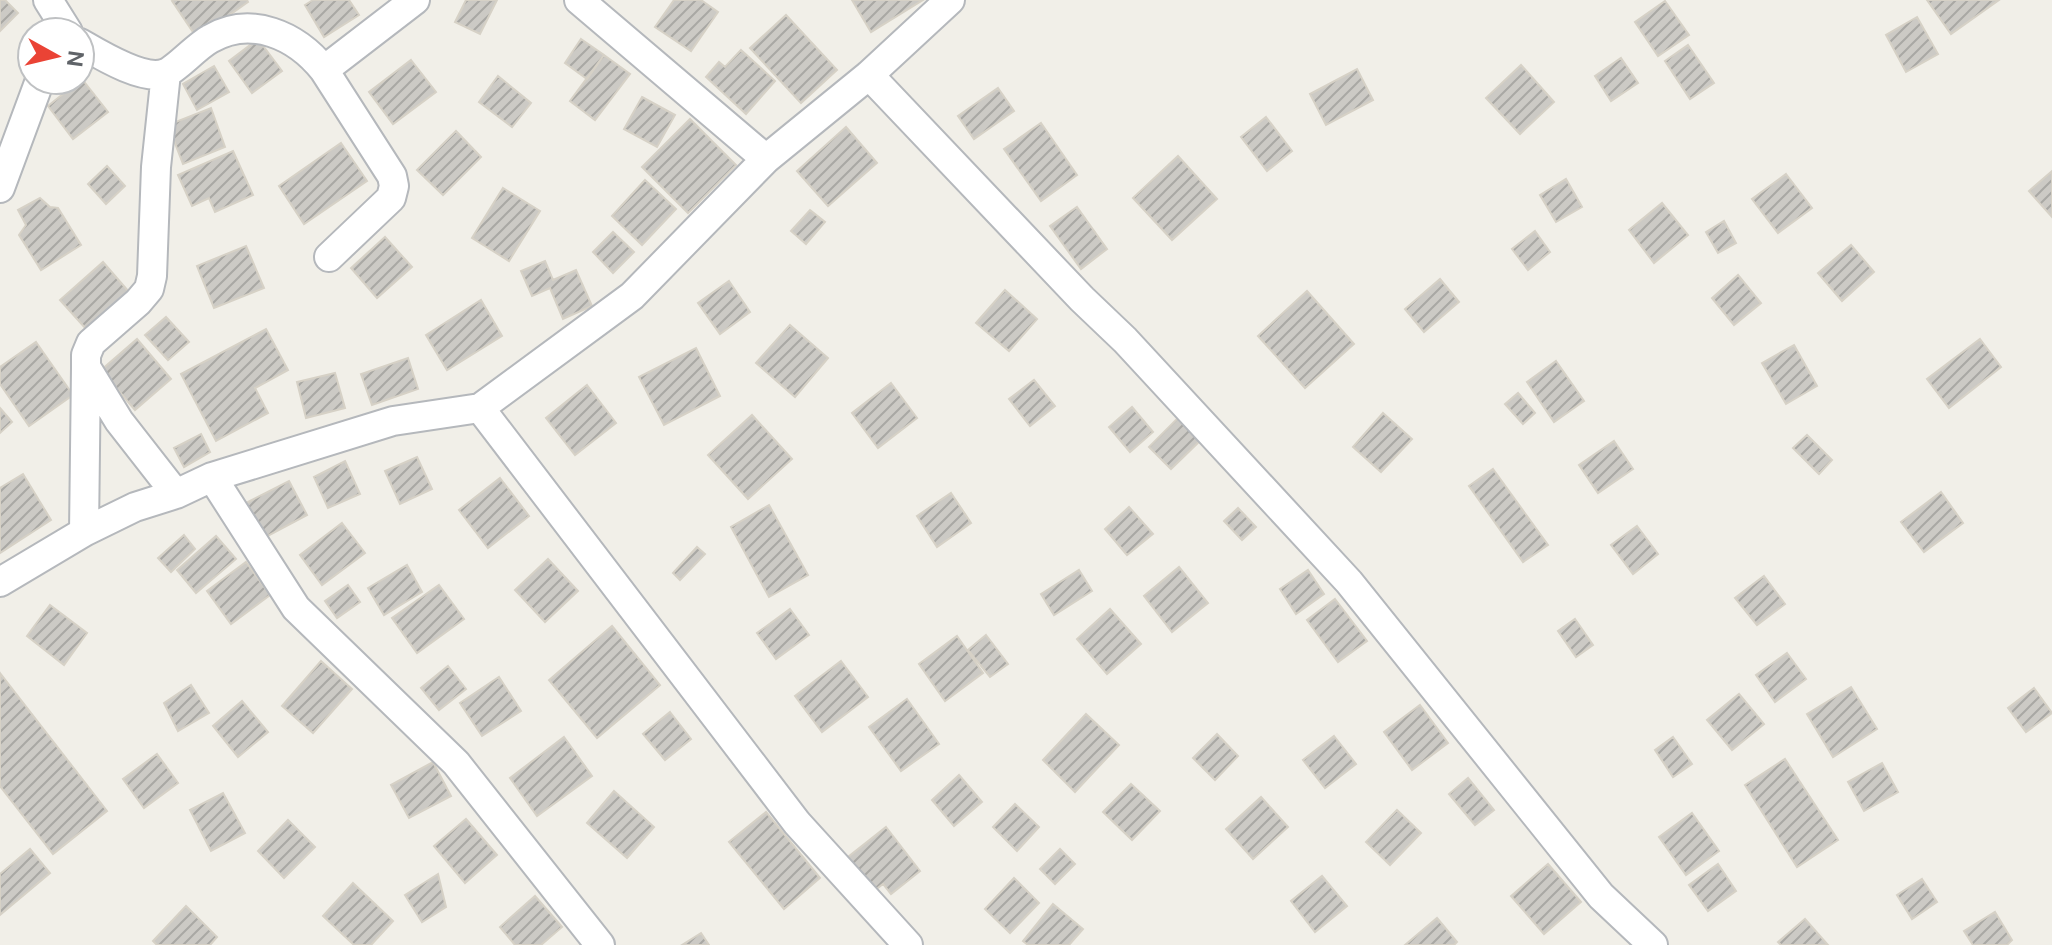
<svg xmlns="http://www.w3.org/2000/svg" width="2052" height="945" viewBox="0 0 2052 945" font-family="'DM Sans',sans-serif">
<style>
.building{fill:url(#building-hatch);stroke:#d6d1c6;stroke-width:2}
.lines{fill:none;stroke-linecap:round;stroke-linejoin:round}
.minor-casing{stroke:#b5b8bc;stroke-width:32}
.minor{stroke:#fff;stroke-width:28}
</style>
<defs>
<pattern id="building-hatch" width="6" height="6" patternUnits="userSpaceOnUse" patternTransform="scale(2)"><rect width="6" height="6" fill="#cccac5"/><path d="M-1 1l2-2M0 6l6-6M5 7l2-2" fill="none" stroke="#a9a8a4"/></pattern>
</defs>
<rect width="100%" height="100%" fill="#f1efe8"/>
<path class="building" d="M0,0H5L18,13L0,31Z
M174,0H247L248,2L197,38L172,1Z
M313,0H349L359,15L324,37L305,5Z
M466,0H497L480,34L455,22Z
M674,0H701L718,12L691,51L655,27Z
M852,0H923L871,32Z
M1927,0H1999L1951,34Z
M1665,1L1689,35L1658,56L1635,22Z
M786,15L837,70L801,103L750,48Z
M1917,17L1938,54L1906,72L1886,35Z
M258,39L282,71L252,93L229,61Z
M581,39L604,55L587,79L565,63Z
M1688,45L1714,83L1690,99L1665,61Z
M741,50L775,81L746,114L706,77L719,62L725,67Z
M604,55L630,74L595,120L570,101Z
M1621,58L1638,83L1611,101L1595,76Z
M411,60L436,92L393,124L369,92Z
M1521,65L1554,102L1520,134L1486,98Z
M214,66L229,92L197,110L183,84Z
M1357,69L1373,100L1326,125L1310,94Z
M498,76L531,103L512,127L479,102Z
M82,79L108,112L73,139L48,106Z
M998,88L1014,111L974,139L958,116Z
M642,97L675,115L657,147L624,129Z
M211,108L225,147L183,164L168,125Z
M1266,117L1292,151L1267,171L1241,137Z
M690,119L736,165L688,213L642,167Z
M1041,123L1077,175L1041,201L1004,149Z
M846,127L877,163L828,206L797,171Z
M456,131L481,157L443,195L417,170Z
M341,143L367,181L304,224L279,186Z
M233,151L253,195L215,212L209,198L192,206L178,175Z
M1178,156L1217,199L1172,240L1133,198Z
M107,166L125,186L106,204L88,184Z
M2052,171V217L2029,191Z
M1786,174L1812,208L1778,233L1752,199Z
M1566,179L1582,207L1556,222L1540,195Z
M645,180L676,209L642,245L612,216Z
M503,188L540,211L509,261L472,238Z
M40,198L50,207L58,208L81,245L41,270L19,235L26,225L18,210Z
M1662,203L1688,235L1654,263L1629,230Z
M1077,207L1107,249L1081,269L1050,226Z
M810,210L825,222L806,244L791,231Z
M1724,221L1736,243L1718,253L1706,232Z
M1535,231L1550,252L1528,270L1512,249Z
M613,232L634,252L613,273L593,252Z
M385,237L412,267L377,298L351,268Z
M1851,245L1874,272L1842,301L1818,273Z
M246,246L264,288L214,308L197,266Z
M545,261L553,280L576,270L592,306L563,319L550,288L532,296L521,271Z
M103,262L129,292L87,330L60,300Z
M1738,275L1761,303L1734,325L1712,298Z
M1440,279L1459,302L1424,332L1405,309Z
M729,281L750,312L720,334L698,303Z
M1005,290L1037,319L1009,351L976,323Z
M1307,291L1354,344L1305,388L1258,336Z
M481,300L502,336L447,370L426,335Z
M166,317L189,342L168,360L145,335Z
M790,325L828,358L795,397L756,363Z
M266,329L288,370L255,388L268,413L216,441L181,374Z
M137,339L171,379L135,410L101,370Z
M1980,339L2001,367L1949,408L1927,379Z
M36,342L73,395L29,426L0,384V367Z
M1794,345L1817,386L1786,404L1762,363Z
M696,348L720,396L664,425L639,377Z
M408,358L418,389L372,405L361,374Z
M1556,361L1584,401L1554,422L1527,382Z
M335,373L345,408L306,418L297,382Z
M1034,380L1055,406L1030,426L1009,399Z
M891,383L917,418L878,448L852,413Z
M587,385L616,423L575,455L546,418Z
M1518,393L1535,413L1523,424L1505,404Z
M1132,407L1153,432L1130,452L1109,427Z
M0,408L12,422L0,433Z
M1383,413L1412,439L1381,472L1353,447Z
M752,415L792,459L748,499L708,455Z
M1180,416L1202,439L1171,469L1149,447Z
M201,434L210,452L184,467L174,448Z
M1807,435L1832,460L1819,474L1793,448Z
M1614,441L1633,469L1598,493L1579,465Z
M417,457L432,489L400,504L385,471Z
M345,461L360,494L328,508L314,477Z
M1493,469L1548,545L1523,562L1469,486Z
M23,474L51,520L0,553V488Z
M500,478L529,516L488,548L459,510Z
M289,481L307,515L264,538L246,503Z
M1941,492L1963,523L1924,552L1901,522Z
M951,493L971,523L937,547L917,516Z
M769,505L808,575L769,597L731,527Z
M1129,507L1153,534L1127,555L1105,529Z
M1238,508L1256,527L1242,540L1224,521Z
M342,523L365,553L322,585L300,555Z
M1637,526L1658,554L1633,574L1611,545Z
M184,535L195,549L171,572L158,558Z
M216,536L236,559L196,593L177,570Z
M697,547L705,554L680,580L673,573Z
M548,559L578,591L545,622L515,590Z
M246,562L270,595L231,624L207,591Z
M407,565L422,592L384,615L368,588Z
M1179,567L1208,603L1172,632L1144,596Z
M1079,570L1092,591L1054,615L1041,594Z
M1308,570L1324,594L1296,614L1280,589Z
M1764,576L1785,604L1757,625L1735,598Z
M348,585L360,602L337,618L325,601Z
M439,585L464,619L417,653L392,618Z
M1335,599L1367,641L1338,662L1307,620Z
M50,605L87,633L64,665L27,636Z
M790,609L809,635L776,659L757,633Z
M1110,609L1141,644L1107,674L1077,639Z
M1575,619L1593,645L1576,657L1558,631Z
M612,626L660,685L597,738L549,680Z
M986,635L1008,664L990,677L968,650Z
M957,636L983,673L945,701L919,664Z
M1787,653L1806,679L1775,702L1756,675Z
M321,661L352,689L313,733L282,706Z
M841,661L868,697L822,732L795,696Z
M448,666L466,689L439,710L421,688Z
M0,673L107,811L53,854L0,786Z
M499,677L521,711L482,736L460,703Z
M191,685L209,713L178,731L164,703Z
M1851,687L1877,729L1833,757L1807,714Z
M2034,688L2052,713L2026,732L2008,708Z
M1739,694L1764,724L1732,750L1707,720Z
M907,699L939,744L901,771L869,727Z
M242,701L268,732L238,757L213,726Z
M1420,705L1448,743L1412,770L1384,732Z
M670,712L691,739L665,760L643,734Z
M1086,714L1119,745L1075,792L1043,760Z
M1217,734L1238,756L1215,780L1193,758Z
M1334,736L1356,764L1325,788L1303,760Z
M564,737L592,776L537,816L510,778Z
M1673,737L1692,764L1673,777L1655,750Z
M157,754L178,783L144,808L123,779Z
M1785,759L1838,840L1797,867L1745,785Z
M433,762L451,796L409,818L391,785Z
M1882,763L1898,792L1864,811L1848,782Z
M959,775L982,802L954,826L932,800Z
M1468,778L1494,810L1475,825L1449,794Z
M1131,784L1160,811L1132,840L1103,812Z
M614,791L654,827L627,858L587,823Z
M223,793L245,833L211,851L190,810Z
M1261,797L1288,827L1253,859L1226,829Z
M1015,804L1039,827L1017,851L993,827Z
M1397,810L1421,833L1390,865L1366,842Z
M766,812L820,878L784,909L729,842Z
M1692,813L1719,851L1686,875L1659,837Z
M466,819L497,855L465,883L434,846Z
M288,820L315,847L284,878L258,851Z
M886,827L920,871L891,894L883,884L874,891L848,857Z
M30,849L50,873L0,915V874Z
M1060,849L1075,864L1055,884L1040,869Z
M1548,864L1581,902L1544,934L1511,896Z
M1718,864L1736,891L1708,911L1689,885Z
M438,874L446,907L422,922L405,895Z
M1322,876L1347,906L1315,932L1291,901Z
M1014,878L1039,903L1010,933L985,909Z
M1922,879L1937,902L1912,919L1897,895Z
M353,883L393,921L371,945H354L323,916Z
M535,896L562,927L541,945H515L500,927Z
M1053,904L1083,929L1069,945H1028L1023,941Z
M186,906L217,937L210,945H157L153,941Z
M1995,912L2012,940L2007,945H1973L1964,931Z
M1437,918L1457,942L1454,945H1405Z
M1805,919L1828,945H1781L1778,942Z
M701,933L709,945H682Z"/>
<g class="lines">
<g class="minor-casing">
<path id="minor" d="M48,0L68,32
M579,0L766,159
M80,43C99,54 144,82 166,73C176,69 197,46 210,39C251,15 296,35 324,70L415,0
M324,70L392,176L394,186L391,198L329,257
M166,73L156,167L152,276L149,289L138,302L91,343L86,355V367L119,421L176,494
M869,75L1082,299L1125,340L1349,582L1601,896L1653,945
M0,188L40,80
M480,408L797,823L908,945
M212,477L296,608L456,763L600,945
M84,532L86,368
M0,582L84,532L135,507L176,494L212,477L393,421L480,408L632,296L766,159L869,75L950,0"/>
</g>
<use href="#minor" class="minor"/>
</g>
<g transform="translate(56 56) rotate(98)"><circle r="38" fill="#ffffff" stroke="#bfc1c3" stroke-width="2"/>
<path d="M0-6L14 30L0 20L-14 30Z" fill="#ea4335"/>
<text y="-12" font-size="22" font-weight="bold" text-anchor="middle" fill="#5f6368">N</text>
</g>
</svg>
